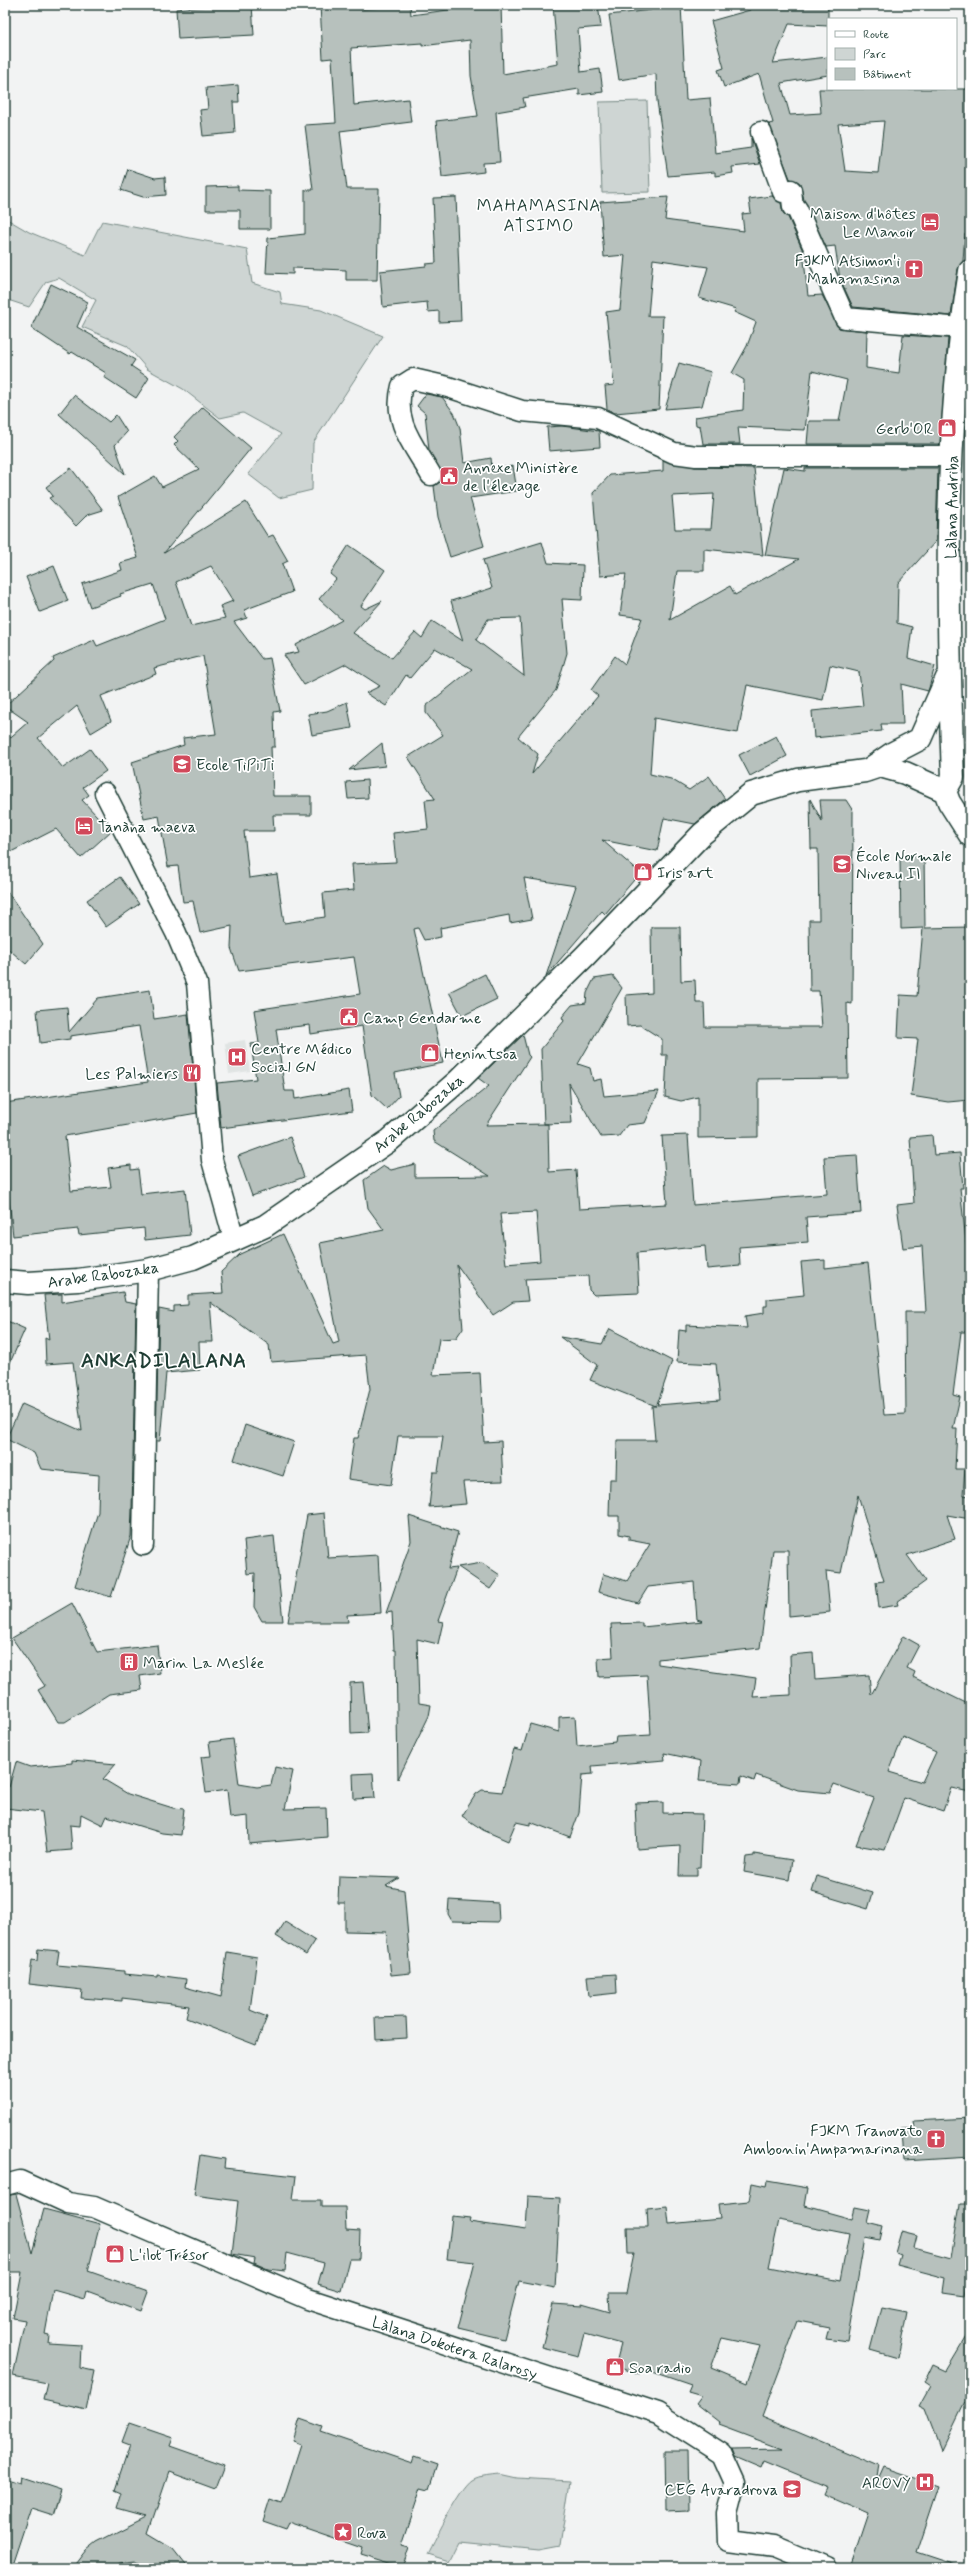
<svg xmlns="http://www.w3.org/2000/svg" width="975" height="2573" viewBox="0 0 975 2573" font-family="Mynerve,sans-serif">
<style>
.built{fill:#e0e4e3}
.green{fill:#ced5d3;stroke:#768984}
.building{fill:#b7c1bd;stroke:#1f3d34;fill-rule:evenodd}
.lines{fill:none;stroke-linecap:round;stroke-linejoin:round}
.street-casing{stroke:#1f3d34;stroke-width:23}
.secondary-casing{stroke:#1f3d34;stroke-width:25}
.street{stroke:#fff;stroke-width:20}
.secondary{stroke:#fff;stroke-width:22}
.labels{text-anchor:middle;stroke-width:3.5;stroke-linejoin:round;paint-order:stroke}
.poi-label{font-size:16px;fill:#1f3d34;stroke:#fff;text-anchor:start}
.street-label{font-size:16px;fill:#1f3d34;stroke:#fff}
.neighbourhood-label{font-size:17px;letter-spacing:1px;fill:#1f3d34;stroke:#fff}
.district-label{font-size:20px;font-weight:bold;letter-spacing:1px;fill:#1f3d34;stroke:#fff}
</style>
<rect width="100%" height="100%" fill="#f2f3f3"/>
<filter id="ink" filterUnits="userSpaceOnUse"><feTurbulence type="fractalNoise" baseFrequency=".025" numOctaves="2"/><feDisplacementMap in="SourceGraphic" scale="8" xChannelSelector="R" yChannelSelector="G"/><feConvolveMatrix kernelMatrix="1 2 1 2 8 2 1 2 1" color-interpolation-filters="sRGB"/></filter>
<g filter="url(#ink)">
<path class="built" d="M245,1040L250,1071L229,1074L225,1043Z"/>
<path class="green" d="M647,101L650,192L602,193L599,102Z
M5,218L29,232L85,255L102,221L247,249L252,283L280,292L282,304L321,310L383,336L313,443L312,490L279,498L248,474L281,434L243,413L220,418L183,389L147,369L127,346L82,327L96,300L59,278L46,282L29,307L5,299Z
M499,2474L517,2478L570,2481L560,2547L539,2551L458,2543L449,2561L427,2554C436,2537 459,2489 472,2480C480,2475 491,2475 499,2474Z"/>
<path class="building" d="M221,5H252L254,35L178,39L176,9Z
M320,5H363V9L410,5L411,15L470,7V5H501L503,74L558,64L553,5H598L601,27L578,29L581,72L600,69L603,92L579,95V89L523,98L525,107L496,112L500,162L483,163L484,172L442,177L436,121L478,116L471,76L470,40L422,46V43L351,48L354,105L408,99L411,122L340,131L347,189H379L377,280H346V270L293,268V274L266,273L268,238L305,234V190H313L305,125L336,123L332,58L323,59Z
M651,5H681L686,100L710,98L715,153L751,148V138L760,164L732,167L733,173L715,176V172L668,176L657,101L656,74L619,80L609,15L651,10Z
M750,5H828V26L789,24L773,63L828,57V75L781,83L790,115L821,113L819,89H970V218L967,235L965,234L963,261L958,269L951,316L853,307L840,279L835,246L826,247L804,200L800,183L790,179L769,124L773,123L759,74L724,87L718,70L724,68L711,21L750,10ZM884,121L878,173L845,171L838,124Z
M238,85L239,102H233L235,133L203,136L200,110L208,109L206,88Z
M128,169L155,178L165,177L166,195L143,197L121,190Z
M238,186V190L270,191V229H240V210H206V187Z
M772,196L781,203L783,213L788,217L803,251L808,296L822,295L839,328L867,331L866,368L899,373L903,335L948,338L940,444H807L809,421H839L847,380L812,371L805,430L738,427L740,444H703L700,426L696,425L695,417L743,410L744,380L732,373L747,346L756,322L734,312L736,309L699,298L708,267L653,259L648,316H663L659,409L615,413L607,409L605,386L614,385L606,312L620,310L625,255L604,257L600,202L668,197L665,220L744,231L742,214L751,213L749,199Z
M456,197L461,321L439,322V311L428,312L427,302L383,307L380,271L426,266V264L436,263L433,198Z
M51,284L88,302L77,327L135,360L131,366L149,378L136,398L104,377L106,373L72,352L70,354L31,328Z
M679,363L711,372L702,406L665,409Z
M426,394L442,397L454,413L460,428L464,463L491,458L492,469L513,466L517,491L470,498L484,546L450,557L438,517L434,486L441,481L442,474L429,450L425,413L417,406Z
M74,395L109,422L116,415L127,432L115,445L125,474L59,414Z
M203,407L251,448L164,553L246,502L268,537L273,535L288,561L282,564L292,592L244,610L247,618L234,622L262,659L270,658L280,711L274,712L275,747H271L273,796H311V815H273L274,831H244L249,878L277,874L284,923L325,917L323,893L354,890L352,864L396,862L393,833L428,829L425,800L435,799L408,757L443,735L426,713V706L472,669L435,648L410,678L406,675L386,706L366,693L380,686L346,664L304,685L284,655L299,652L296,645L342,620L319,599L336,579L330,574L349,545L385,570L361,606L365,609L382,601L353,633L392,658L415,632L422,638L432,621L463,641L451,601L492,588L483,560L542,542L548,563L583,565L582,600L562,599L567,653L556,690L518,737L538,754L532,774L598,696L591,690L615,656L625,664L642,618L620,615L626,574L600,576L593,493L610,475L663,471V460L695,467L754,468L763,555L704,549V571H677L670,620L730,586L735,595L799,559L765,555L784,468L805,471V468H938L936,541L898,583L897,623L912,627L908,658L935,666L929,688L928,691L901,684L903,724H881L882,731L814,738L812,711L863,706L859,672L830,665L823,700L747,685L738,733L654,718L650,774L671,779L689,790L709,776L725,799L695,824L664,818L657,851L602,840L640,873L605,914L602,911L546,976L576,886L524,878L532,919L510,923L509,915L440,928L441,937L424,940L418,928L414,929L443,1063L395,1073L399,1096L387,1109L372,1095L362,1026L311,1034L310,1025L276,1029L285,1091H294L295,1099L349,1090L352,1111L221,1128L217,1083L256,1079L251,1044L259,1043L254,1010L360,994L354,957L239,971L231,948L232,926L200,933L193,901L183,902L178,866L168,867L159,816L144,819L132,762L184,745L183,738L216,734L203,656L154,668L156,674L101,696L111,721L91,733L77,706L38,738L63,768L90,749L106,771L83,787L89,795L82,800L111,831L81,858L56,829L5,855V742L28,722L5,706L54,661L53,658L94,640L97,646L165,619L153,584L120,594L121,596L90,607L82,584L122,570L120,563L138,558L118,497L155,476L162,487L199,469L174,445L178,441L174,437ZM714,494L711,529H675L672,496ZM211,566L233,601L220,606L225,618L191,626L176,582ZM520,618L524,676L476,640L488,619Z
M562,426L599,431L600,447L549,451L547,427Z
M71,468L103,510L87,515L76,526L49,498L53,496L46,487Z
M54,566L68,601L40,612L26,577Z
M347,702L352,728L312,735L308,714L327,711Z
M776,736L787,756L750,776L739,755Z
M382,743L385,766L349,770Z
M367,780L368,798L348,799L346,782Z
M810,799L822,821L820,800H846L853,811L852,1004L847,1003L848,1078L758,1079V1137L698,1138V1097L681,1101L665,1097L667,1055H662V1039L640,1025L627,1026L626,995L652,993L651,927H680L681,981L695,980L696,1003H704L705,1027H822L819,991H810L809,920H819L818,849H811Z
M924,856L925,928L970,927V1100L948,1102L911,1096L918,1039L898,1038L900,995L917,996L923,928L901,929L900,857Z
M120,877L139,904L106,927L87,900Z
M5,888L43,944L26,964L5,946Z
M485,974L497,999L462,1016L449,992Z
M613,976L622,988L578,1064L590,1068L593,1081L601,1079L604,1096L659,1091L645,1123L627,1125L619,1136L601,1137L569,1083L572,1123L544,1124L541,1049L564,1021L562,1017L572,1005L586,1003L587,993L594,979Z
M150,990L154,1019L188,1014L197,1113L65,1136L71,1191L111,1187L108,1168L131,1165V1170L138,1169L141,1194L185,1189L190,1235L145,1240L144,1228L79,1235L78,1229L13,1236L5,1163V1103L148,1082L139,1026L70,1036V1039L40,1043L37,1010L67,1007L69,1032L98,998Z
M523,1035L528,1055L530,1057L486,1125L548,1124L549,1172L576,1170L579,1209L667,1204L662,1136L688,1135L693,1205L827,1194L824,1157L857,1155L861,1213L806,1217L808,1242L739,1247L740,1266L707,1269L705,1246L637,1253L639,1293L594,1295L589,1290L588,1276L525,1279L528,1301L513,1302L493,1315L457,1265L463,1328L456,1338L439,1339L433,1375L480,1373L484,1442L501,1441L502,1462L503,1481L463,1482L466,1504L429,1507L433,1472H438L443,1436H398L391,1485L348,1479L354,1438H358L370,1389L366,1355L271,1362L269,1345L210,1302L213,1342H199L200,1370L166,1373L160,1441H156L159,1309L174,1312V1306L188,1305V1295L223,1293L221,1272L240,1254L283,1234L333,1344L339,1342L320,1243L384,1230L368,1208L364,1180L384,1166L391,1170L415,1164V1177L490,1176L434,1141L433,1131L489,1086L478,1078ZM536,1212L540,1261L506,1264L500,1214Z
M932,1135L934,1155L960,1153L963,1188H960L967,1250L970,1249V1332H961L953,1395L960,1397L953,1429H957L955,1469H965L963,1495L970,1496V1519L947,1515L955,1539L907,1555L926,1581L897,1602L898,1605L879,1608L876,1582L884,1581L858,1495L841,1573L826,1571L830,1612L789,1616L788,1550H773L760,1648L658,1659V1664L756,1678L753,1697L791,1695L790,1655L813,1653L815,1679L869,1675L871,1695L903,1636L919,1645L907,1668L915,1672L913,1677L970,1705V1792L951,1788L943,1811L904,1798L885,1850L856,1845L874,1798L834,1784L830,1793L798,1790L756,1775L754,1781L741,1776L740,1784L699,1781L701,1761L664,1753L665,1760L592,1766L593,1774L582,1775L579,1813L570,1837L530,1822V1825L516,1822L508,1841L483,1830L462,1816L476,1794L482,1790L502,1792L514,1749L522,1751L530,1724L559,1732V1717L575,1716L577,1746L615,1742L616,1737L651,1735L647,1675L599,1677L598,1658L613,1657L611,1624L642,1623V1627L703,1621L697,1619L694,1582L648,1587L638,1603L598,1592L603,1574L627,1581L650,1544L629,1540V1536L619,1534V1516H609L610,1479H616L617,1440H655L652,1406H656L590,1380L597,1365L560,1337L602,1344L610,1329L672,1361L657,1405L720,1400L716,1364L677,1362L679,1330L686,1331V1325L747,1328L745,1316L764,1313V1306H767V1299L804,1295L801,1262L825,1260V1268L868,1263L884,1415L906,1414L905,1312H926L922,1246L903,1248L897,1205L914,1203L910,1137ZM903,1737L936,1752L922,1782L889,1772Z
M290,1137L304,1177L252,1196L238,1156Z
M123,1292L125,1302L136,1304L132,1510L131,1536L111,1597L75,1586L98,1512L99,1475L41,1469L34,1453L6,1439L22,1404L82,1431L73,1362L46,1364L45,1338L49,1340L44,1295L62,1294V1302Z
M5,1320L25,1329L5,1374Z
M245,1425L294,1442L283,1476L234,1460Z
M324,1513L328,1558L378,1555L381,1613L347,1615L348,1622H288L307,1515Z
M409,1516L458,1532L448,1569L457,1568L438,1621L443,1622L438,1644L417,1639L419,1703L431,1705L429,1716L398,1779L396,1650H394L392,1612L386,1613L411,1541Z
M274,1536L283,1621H262L254,1607L255,1573L247,1574L244,1540Z
M482,1563L500,1575L490,1589L458,1567Z
M72,1603L97,1652L157,1645L160,1673L140,1676L142,1690L109,1694L65,1722H58L38,1690L45,1686L12,1638Z
M363,1682L368,1733L351,1734L350,1683Z
M233,1739L239,1784L257,1787L271,1785L275,1767L293,1771L285,1809L326,1808L327,1837L249,1844L248,1816L230,1818L227,1790L206,1793L201,1757L211,1756L209,1742Z
M72,1760L116,1764L103,1779L128,1794L173,1808L184,1809L181,1835L162,1833L107,1816L103,1825L81,1814L80,1826L70,1825L72,1850L47,1852L42,1812L5,1808V1786L9,1787L16,1762L30,1767L72,1763Z
M373,1773L375,1798L354,1799L353,1774Z
M663,1802V1813L702,1814L700,1867H697V1876H679L680,1846L637,1849L635,1803Z
M754,1854L792,1860L789,1880L744,1872L746,1857L754,1856Z
M339,1876L399,1878L386,1886L404,1890L411,1973L391,1975L386,1932L345,1931V1903H338Z
M817,1876L873,1893L868,1909L812,1892Z
M449,1900L498,1903L499,1922L452,1921L448,1914Z
M285,1922L315,1941L306,1955L276,1936Z
M38,1949L59,1951L57,1965L124,1971V1974L157,1977V1975L186,1979L185,1987L221,1997L227,1952L257,1957L250,2010L267,2017L256,2045L186,2018L189,2006L122,1998V2001L81,1998L82,1990L29,1984L32,1960L37,1961Z
M616,1974L617,1993L589,1996L587,1976Z
M406,2017L407,2038L376,2040L375,2018Z
M970,2118V2157L904,2161L902,2128L915,2127L914,2121Z
M200,2155L225,2159L224,2168L296,2176L293,2200H321V2207H345L346,2230L360,2231L359,2259H349L341,2291L318,2284L324,2263L287,2253L285,2271L268,2269L254,2263L255,2258L232,2254L238,2201L194,2195Z
M767,2181L808,2188L805,2206L852,2219L855,2207L870,2210L867,2223L883,2227L880,2240L865,2237L847,2342L826,2339L829,2327L798,2321L762,2417L878,2466L876,2477L878,2478L883,2467L938,2486L916,2552L955,2565V2568H851L869,2514L825,2495L828,2488L765,2462L762,2469L736,2458L733,2450L782,2449L718,2425L719,2422L696,2404L702,2396L688,2392L691,2385L641,2368L640,2374L615,2367L621,2344L584,2334L578,2356L542,2347L553,2304L582,2306V2304L610,2312L609,2293H626L634,2254H628L627,2227H648L647,2208L667,2206L669,2224L720,2219L718,2204L749,2201L752,2183L766,2186ZM779,2220L849,2234L840,2281L769,2267ZM722,2338L760,2346L747,2383L711,2368Z
M16,2194L32,2253L44,2209L100,2224L88,2271L148,2292L141,2311L87,2291L85,2299L53,2290L45,2334L49,2335L48,2343L81,2345L80,2368L94,2371L86,2410L43,2400L47,2383L13,2376L25,2320L13,2318L22,2272H5V2196Z
M528,2196L560,2198L555,2288L519,2281L504,2339L458,2328L475,2262L447,2259L452,2216L470,2218L469,2222L526,2230Z
M960,2204H970V2264L965,2295L944,2292L946,2278L897,2265L900,2255L895,2253L901,2232L917,2236L914,2248L951,2258Z
M881,2307L907,2312L898,2358L870,2350Z
M970,2330V2392L942,2450L926,2408L920,2405L930,2387L924,2383L933,2364L946,2370Z
M300,2419L323,2427L321,2432L412,2463L414,2457L437,2465L429,2489L421,2487L402,2544L409,2546L402,2568L360,2555L362,2548L327,2536L289,2523L286,2529L263,2521L270,2499L282,2503L301,2444L293,2441Z
M129,2423L173,2438L170,2446L224,2465L215,2489L169,2472L148,2534L173,2549L188,2568H152L135,2561L120,2563L111,2568H73L87,2550L97,2542L146,2517L117,2509L122,2493L115,2490L130,2445L122,2442Z
M665,2451H688L689,2510L666,2511Z
M22,2477L61,2490L53,2515L31,2508L11,2568H5V2478L21,2483Z"/>
<g class="lines">
<g class="street-casing">
<path id="street" d="M761,132L783,192L791,190L793,207L797,209L845,318L961,328
M431,475C414,445 392,422 402,386L413,379L448,387L522,411L598,418L674,453L696,456H951
M105,793L176,933L197,983L212,1160L234,1239
M143,1545L148,1270
M5,2185L20,2181L68,2203L94,2207L308,2299L658,2413L722,2454L735,2483L727,2514L728,2540L774,2546L826,2568"/>
</g>
<g class="secondary-casing">
<path id="secondary" d="M868,770L893,753L920,739L947,678
M945,791L953,777C947,611 943,435 970,271
M945,791L949,802L970,835
M5,1281L28,1283L78,1280L148,1270L193,1258L265,1226L390,1140L458,1081L585,956L702,834L751,794L798,780L865,771L880,766L905,773L945,791"/>
</g>
<use href="#street" class="street"/>
<use href="#secondary" class="secondary"/>
</g>
</g>
<defs>
<g id="hotel-square" transform="scale(1)"><rect x="-9" y="-9" width="18" height="18" rx="4" fill="#d1495b" stroke="#fff"/><path d="M-6-4.5h1.5V1H6V5H4.5V3h-9V5H-6ZM-4 0a1.8 1.8 0 1 1 3.6 0ZM.5 0V-2.5h3Q6-2.5 6 0Z" fill="#fff"/></g>
<g id="church-square" transform="scale(1)"><rect x="-9" y="-9" width="18" height="18" rx="4" fill="#d1495b" stroke="#fff"/><path d="M-1.2-6h2.4v3.5h3.3v2.4h-3.3V6h-2.4V-.1h-3.3v-2.4h3.3Z" fill="#fff"/></g>
<g id="shop-square" transform="scale(1)"><rect x="-9" y="-9" width="18" height="18" rx="4" fill="#d1495b" stroke="#fff"/><path d="M-5-2.5h2.3a2.7 3.5 0 0 1 5.4 0H5L5.5 6h-11ZM-1.5-2.5h3a1.5 2.3 0 0 0-3 0Z" fill="#fff"/></g>
<g id="civic-square" transform="scale(1)"><rect x="-9" y="-9" width="18" height="18" rx="4" fill="#d1495b" stroke="#fff"/><path d="M-.6-6.5H3V-4.5H.6V-3L4-1V1h2V6H-6V1h2V-1L-.6-3ZM-1.2 2.5V6h2.4V2.5Z" fill="#fff"/></g>
<g id="school-square" transform="scale(1)"><rect x="-9" y="-9" width="18" height="18" rx="4" fill="#d1495b" stroke="#fff"/><path d="M0-5L7-2L0 1L-7-2ZM-4 1L0 2.5L4 1V4Q0 6-4 4Z" fill="#fff"/></g>
<g id="hospital-square" transform="scale(1)"><rect x="-9" y="-9" width="18" height="18" rx="4" fill="#d1495b" stroke="#fff"/><path d="M-5-5h3v3.5h4V-5h3V5h-3V1.5h-4V5h-3Z" fill="#fff"/></g>
<g id="restaurant-square" transform="scale(1)"><rect x="-9" y="-9" width="18" height="18" rx="4" fill="#d1495b" stroke="#fff"/><path d="M-5-6h1v4h1v-4h1v4h1v-4h1v5L-1.5 .5V6h-2V.5L-5-1ZM5-6V6H3V1.5H1.5Q1.5-4 5-6Z" fill="#fff"/></g>
<g id="building-square" transform="scale(1)"><rect x="-9" y="-9" width="18" height="18" rx="4" fill="#d1495b" stroke="#fff"/><path d="M-4-6H4V6H1V3H-1V6H-4ZM-2.5-4.3h1.7v1.8h-1.7ZM.8-4.3h1.7v1.8H.8ZM-2.5-1h1.7V.8h-1.7ZM.8-1h1.7V.8H.8Z" fill="#fff"/></g>
<g id="sight-square" transform="scale(1)"><rect x="-9" y="-9" width="18" height="18" rx="4" fill="#d1495b" stroke="#fff"/><path d="M0-6L1.8-2.2L6-1.7L2.9 1.2L3.7 5.4L0 3.3L-3.7 5.4L-2.9 1.2L-6-1.7L-1.8-2.2Z" fill="#fff"/></g>
</defs>
<g fill-rule="evenodd">
<use href="#hotel-square" x="930" y="222"/>
<use href="#church-square" x="914" y="269"/>
<use href="#shop-square" x="947" y="428"/>
<use href="#civic-square" x="449" y="476"/>
<use href="#school-square" x="182" y="764"/>
<use href="#hotel-square" x="84" y="826"/>
<use href="#school-square" x="842" y="864"/>
<use href="#shop-square" x="643" y="872"/>
<use href="#civic-square" x="349" y="1017"/>
<use href="#shop-square" x="430" y="1053"/>
<use href="#hospital-square" x="237" y="1057"/>
<use href="#restaurant-square" x="192" y="1073"/>
<use href="#building-square" x="129" y="1662"/>
<use href="#church-square" x="936" y="2139"/>
<use href="#shop-square" x="115" y="2254"/>
<use href="#shop-square" x="615" y="2367"/>
<use href="#hospital-square" x="925" y="2482"/>
<use href="#school-square" x="792" y="2489"/>
<use href="#sight-square" x="343" y="2532"/>
</g>
<g class="labels">
<g class="poi-label">
<text x="916" y="219" text-anchor="end">Maison d'hôtes<tspan x="916" dy="18">Le Manoir</tspan></text>
<text x="900" y="266" text-anchor="end">FJKM Atsimon'i<tspan x="900" dy="18">Mahamasina</tspan></text>
<text x="933" y="434" text-anchor="end">Gerb'OR</text>
<text x="463" y="473">Annexe Ministère<tspan x="463" dy="18">de l'élevage</tspan></text>
<text x="196" y="770">Ecole TiPiTi</text>
<text x="98" y="832">Tanàna maeva</text>
<text x="856" y="861">École Normale<tspan x="856" dy="18">Niveau II</tspan></text>
<text x="657" y="878">Iris art</text>
<text x="363" y="1023">Camp Gendarme</text>
<text x="251" y="1054">Centre Médico<tspan x="251" dy="18">Social GN</tspan></text>
<text x="444" y="1059">Henintsoa</text>
<text x="178" y="1079" text-anchor="end">Les Palmiers</text>
<text x="143" y="1668">Marin La Meslée</text>
<text x="922" y="2136" text-anchor="end">FJKM Tranovato<tspan x="922" dy="18">Ambonin'Ampamarinana</tspan></text>
<text x="129" y="2260">L'ilot Trésor</text>
<text x="629" y="2373">Soa radio</text>
<text x="911" y="2488" text-anchor="end">AROVY</text>
<text x="778" y="2495" text-anchor="end">CEG Avaradrova</text>
<text x="357" y="2538">Rova</text>
</g>
<g class="street-label">
<text transform="translate(951 507) rotate(-89)" y="6">Làlana Andriba</text>
<text transform="translate(418 1113) rotate(-40)" y="6">Arabe Rabozaka</text>
<text transform="translate(103 1274) rotate(-8)" y="6">Arabe Rabozaka</text>
<text transform="translate(455 2347) rotate(18)" y="6">Làlana Dokotera Ralarosy</text>
</g>
<g class="neighbourhood-label">
<text x="539" y="211">MAHAMASINA<tspan x="539" dy="20">ATSIMO</tspan></text>
</g>
<g class="district-label">
<text x="164" y="1367">ANKADILALANA</text>
</g>
</g>
<rect width="975" height="2573" fill="none" stroke="#fff" stroke-width="20"/>
<rect x="10" y="10" width="955" height="2553" fill="none" stroke="#1f3d34" stroke-width="1.5" filter="url(#ink)"/>
<rect x="827" y="18" width="130" height="72" fill="#ffffff" stroke="#a5b1ae"/>
<rect x="835" y="31" width="20" height="6" fill="#ffffff" stroke="#a5b1ae"/>
<text x="863" y="38" font-size="12" fill="#1f3d34">Route</text>
<rect x="835" y="48" width="20" height="12" fill="#ced5d3" stroke="#a5b1ae"/>
<text x="863" y="58" font-size="12" fill="#1f3d34">Parc</text>
<rect x="835" y="68" width="20" height="12" fill="#b7c1bd" stroke="#a5b1ae"/>
<text x="863" y="78" font-size="12" fill="#1f3d34">Bâtiment</text>
</svg>
